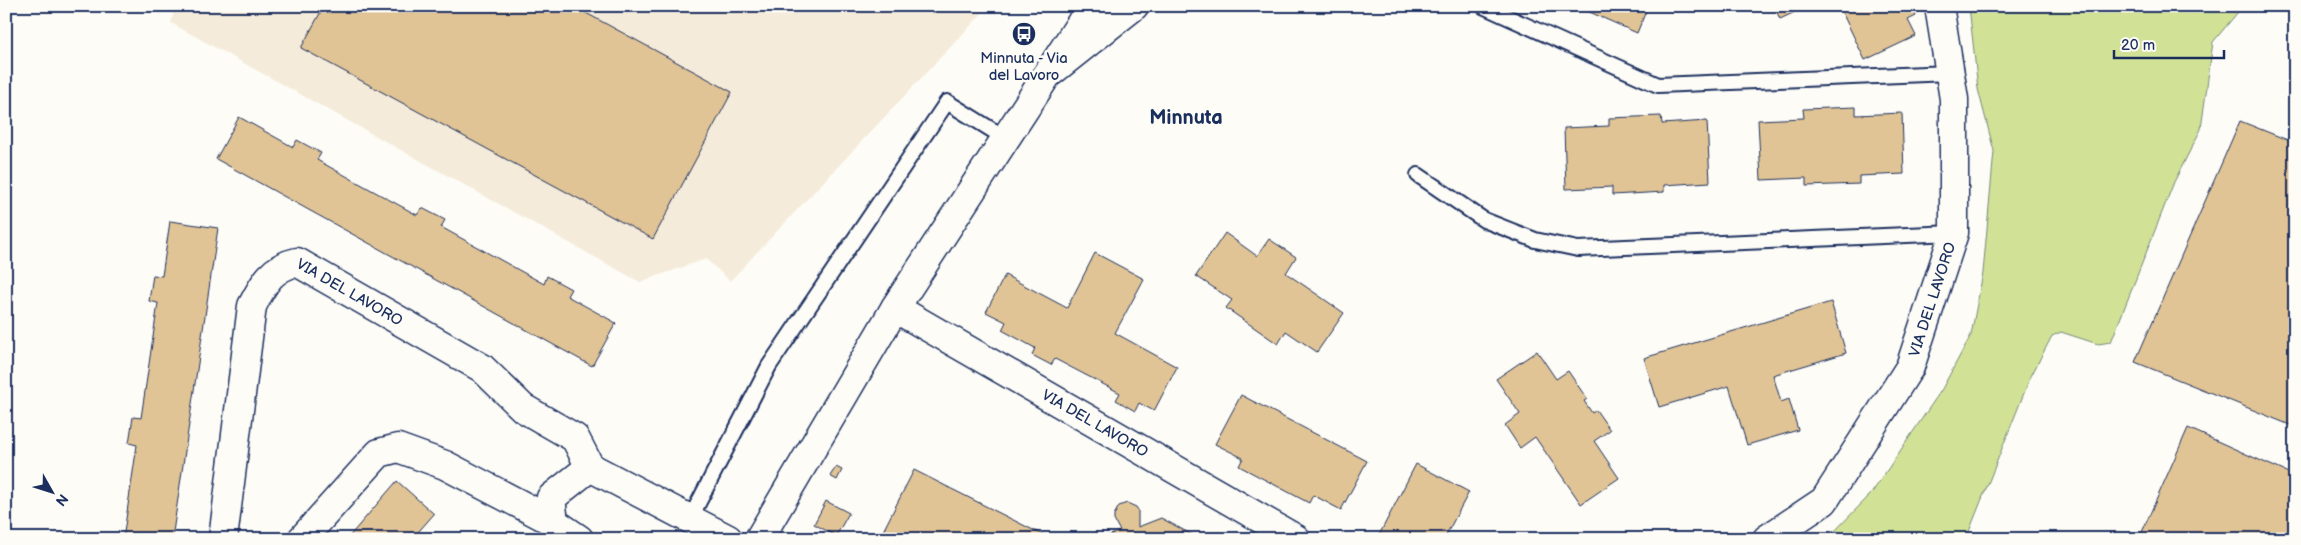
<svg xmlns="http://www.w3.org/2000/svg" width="2301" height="545" viewBox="0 0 2301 545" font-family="'Balsamiq Sans',sans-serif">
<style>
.built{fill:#f5ebda}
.green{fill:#d1e296;stroke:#76887a}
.building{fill:#e1c495;stroke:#1b2f5e}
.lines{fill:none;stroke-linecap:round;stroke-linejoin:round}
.service-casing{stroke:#1b2f5e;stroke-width:18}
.minor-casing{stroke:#1b2f5e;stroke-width:31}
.tertiary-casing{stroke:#1b2f5e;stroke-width:31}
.service{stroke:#fdfcf7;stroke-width:14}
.minor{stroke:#fdfcf7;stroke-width:28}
.tertiary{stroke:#fdfcf7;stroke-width:28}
.labels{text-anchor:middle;stroke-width:5;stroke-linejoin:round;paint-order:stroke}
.poi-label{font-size:15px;fill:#1b2f5e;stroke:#fdfcf7}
.street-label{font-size:15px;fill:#1b2f5e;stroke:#fdfcf7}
.district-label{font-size:20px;font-weight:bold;fill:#1b2f5e;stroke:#fdfcf7}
</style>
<rect width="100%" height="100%" fill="#fdfcf7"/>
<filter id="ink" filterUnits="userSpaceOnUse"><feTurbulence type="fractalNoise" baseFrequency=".02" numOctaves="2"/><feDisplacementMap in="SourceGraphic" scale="10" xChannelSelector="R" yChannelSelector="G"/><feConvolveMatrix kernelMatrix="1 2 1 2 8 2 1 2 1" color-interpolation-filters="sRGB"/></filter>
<g filter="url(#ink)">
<path class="built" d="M175,6H989L730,281L706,259L640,282L171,23Z"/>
<path class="green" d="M1969,6H2243L2213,42L2201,129L2174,182L2111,342L2098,344L2061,332L2052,336L2030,378L1966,539H1827L1871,494L1942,389L1971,335L1983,273L1994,151L1978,89Z"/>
<path class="building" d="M324,6H573L732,92L653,239L301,48Z
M1576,6H1648L1637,33Z
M1774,6H1808L1780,19Z
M1839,6H1911L1916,16L1908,20L1916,36L1865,60Z
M1856,107V115L1902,113L1904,174L1859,176V184L1806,186V178L1761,180L1758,120L1804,118L1803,109Z
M1661,116L1662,124L1707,121L1710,182L1664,185V192L1612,195V187L1566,189L1564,128L1609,126V118Z
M239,117L293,147L297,140L321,153L317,160L417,215L422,208L445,220L441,227L544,284L547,276L571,289L567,296L616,323L592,366L216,159Z
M2240,121L2295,143V427L2135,362Z
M170,221L218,228L172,539H123L137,445L129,443L133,417L141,418L158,303L149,301L153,275L162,276Z
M1225,233L1257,256L1269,239L1296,257L1286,273L1344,313L1317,352L1286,331L1278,344L1226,308L1232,300L1196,276Z
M1095,253L1144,279L1115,333L1177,367L1154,411L1139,403L1135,411L1116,400L1120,393L1055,359L1051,365L1032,355L1035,348L1002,330L1006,322L986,312L1005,275L1067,308Z
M1831,302L1846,353L1773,375L1781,402L1789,399L1798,430L1747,445L1729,386L1659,407L1644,358Z
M1537,351L1556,379L1568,371L1587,399L1584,401L1592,413L1596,410L1610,430L1594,441L1619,478L1581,504L1535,437L1520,448L1505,425L1520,414L1496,379Z
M1241,395L1367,461L1341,510L1313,495L1309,503L1239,466L1243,458L1215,444Z
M2188,428L2295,476V539H2139Z
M1416,464L1469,492L1444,539H1377Z
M836,467L842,470L837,480L830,476Z
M914,470L1043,535L1041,539H879Z
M397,481L434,514L412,539H347Z
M826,501L849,513L836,536L814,524Z
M1127,503L1136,507L1138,510V527L1161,518L1200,539H1101L1120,531L1114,520V515L1119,506Z"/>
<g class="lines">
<g class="service-casing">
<path id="service" d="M1483,6L1658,85L1950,73
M1418,175L1484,220L1535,240L1578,249L1954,233
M690,519L769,366L947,102L1005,138"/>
</g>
<g class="minor-casing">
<g id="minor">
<path d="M1052,71L1134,6"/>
<path id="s1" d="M895,308L1296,539"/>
<path id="s2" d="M223,539L252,306C264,283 271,268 297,262L482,368L523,408L575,438L590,467"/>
<path d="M302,539L379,453L398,448L445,465L554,522"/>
<path d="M579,539L554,522L551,498L590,467L728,539"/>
<path id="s3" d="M1767,539L1824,501L1910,367L1954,233V99L1939,6"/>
</g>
</g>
<g class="tertiary-casing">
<path id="tertiary" d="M759,539L895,308L1092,6"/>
</g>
<use href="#service" class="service"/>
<use href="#minor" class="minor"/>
<use href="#tertiary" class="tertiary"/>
</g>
</g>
<defs>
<g id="bus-disc" transform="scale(1.25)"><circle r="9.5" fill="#1b2f5e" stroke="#fdfcf7"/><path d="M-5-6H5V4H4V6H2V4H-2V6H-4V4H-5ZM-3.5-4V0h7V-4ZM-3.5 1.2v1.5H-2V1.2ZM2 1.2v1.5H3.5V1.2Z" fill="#fff"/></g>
</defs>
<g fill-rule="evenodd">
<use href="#bus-disc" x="1024" y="34"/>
</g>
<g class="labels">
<g class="poi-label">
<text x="1024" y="63">Minnuta - Via<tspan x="1024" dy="17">del Lavoro</tspan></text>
</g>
<g class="street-label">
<text dy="5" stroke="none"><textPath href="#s2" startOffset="361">VIA DEL LAVORO</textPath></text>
<text dy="5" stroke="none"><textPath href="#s3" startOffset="299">VIA DEL LAVORO</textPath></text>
<text dy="5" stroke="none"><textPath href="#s1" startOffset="231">VIA DEL LAVORO</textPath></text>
</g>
<g class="district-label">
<text x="1186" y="124">Minnuta</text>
</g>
</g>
<rect width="2301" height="545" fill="none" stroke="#fdfcf7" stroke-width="25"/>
<rect x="12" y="12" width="2276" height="520" fill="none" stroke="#1b2f5e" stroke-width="2" filter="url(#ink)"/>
<g transform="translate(52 492) rotate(129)" stroke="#fdfcf7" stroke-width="4" paint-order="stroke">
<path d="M0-4L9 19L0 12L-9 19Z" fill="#1b2f5e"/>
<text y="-8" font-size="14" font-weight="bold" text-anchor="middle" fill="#1b2f5e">N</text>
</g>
<path d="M2114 50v8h110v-8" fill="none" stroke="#1b2f5e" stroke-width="2.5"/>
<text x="2121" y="50" font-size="15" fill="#1b2f5e" stroke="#fdfcf7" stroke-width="4" paint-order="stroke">20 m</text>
</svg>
